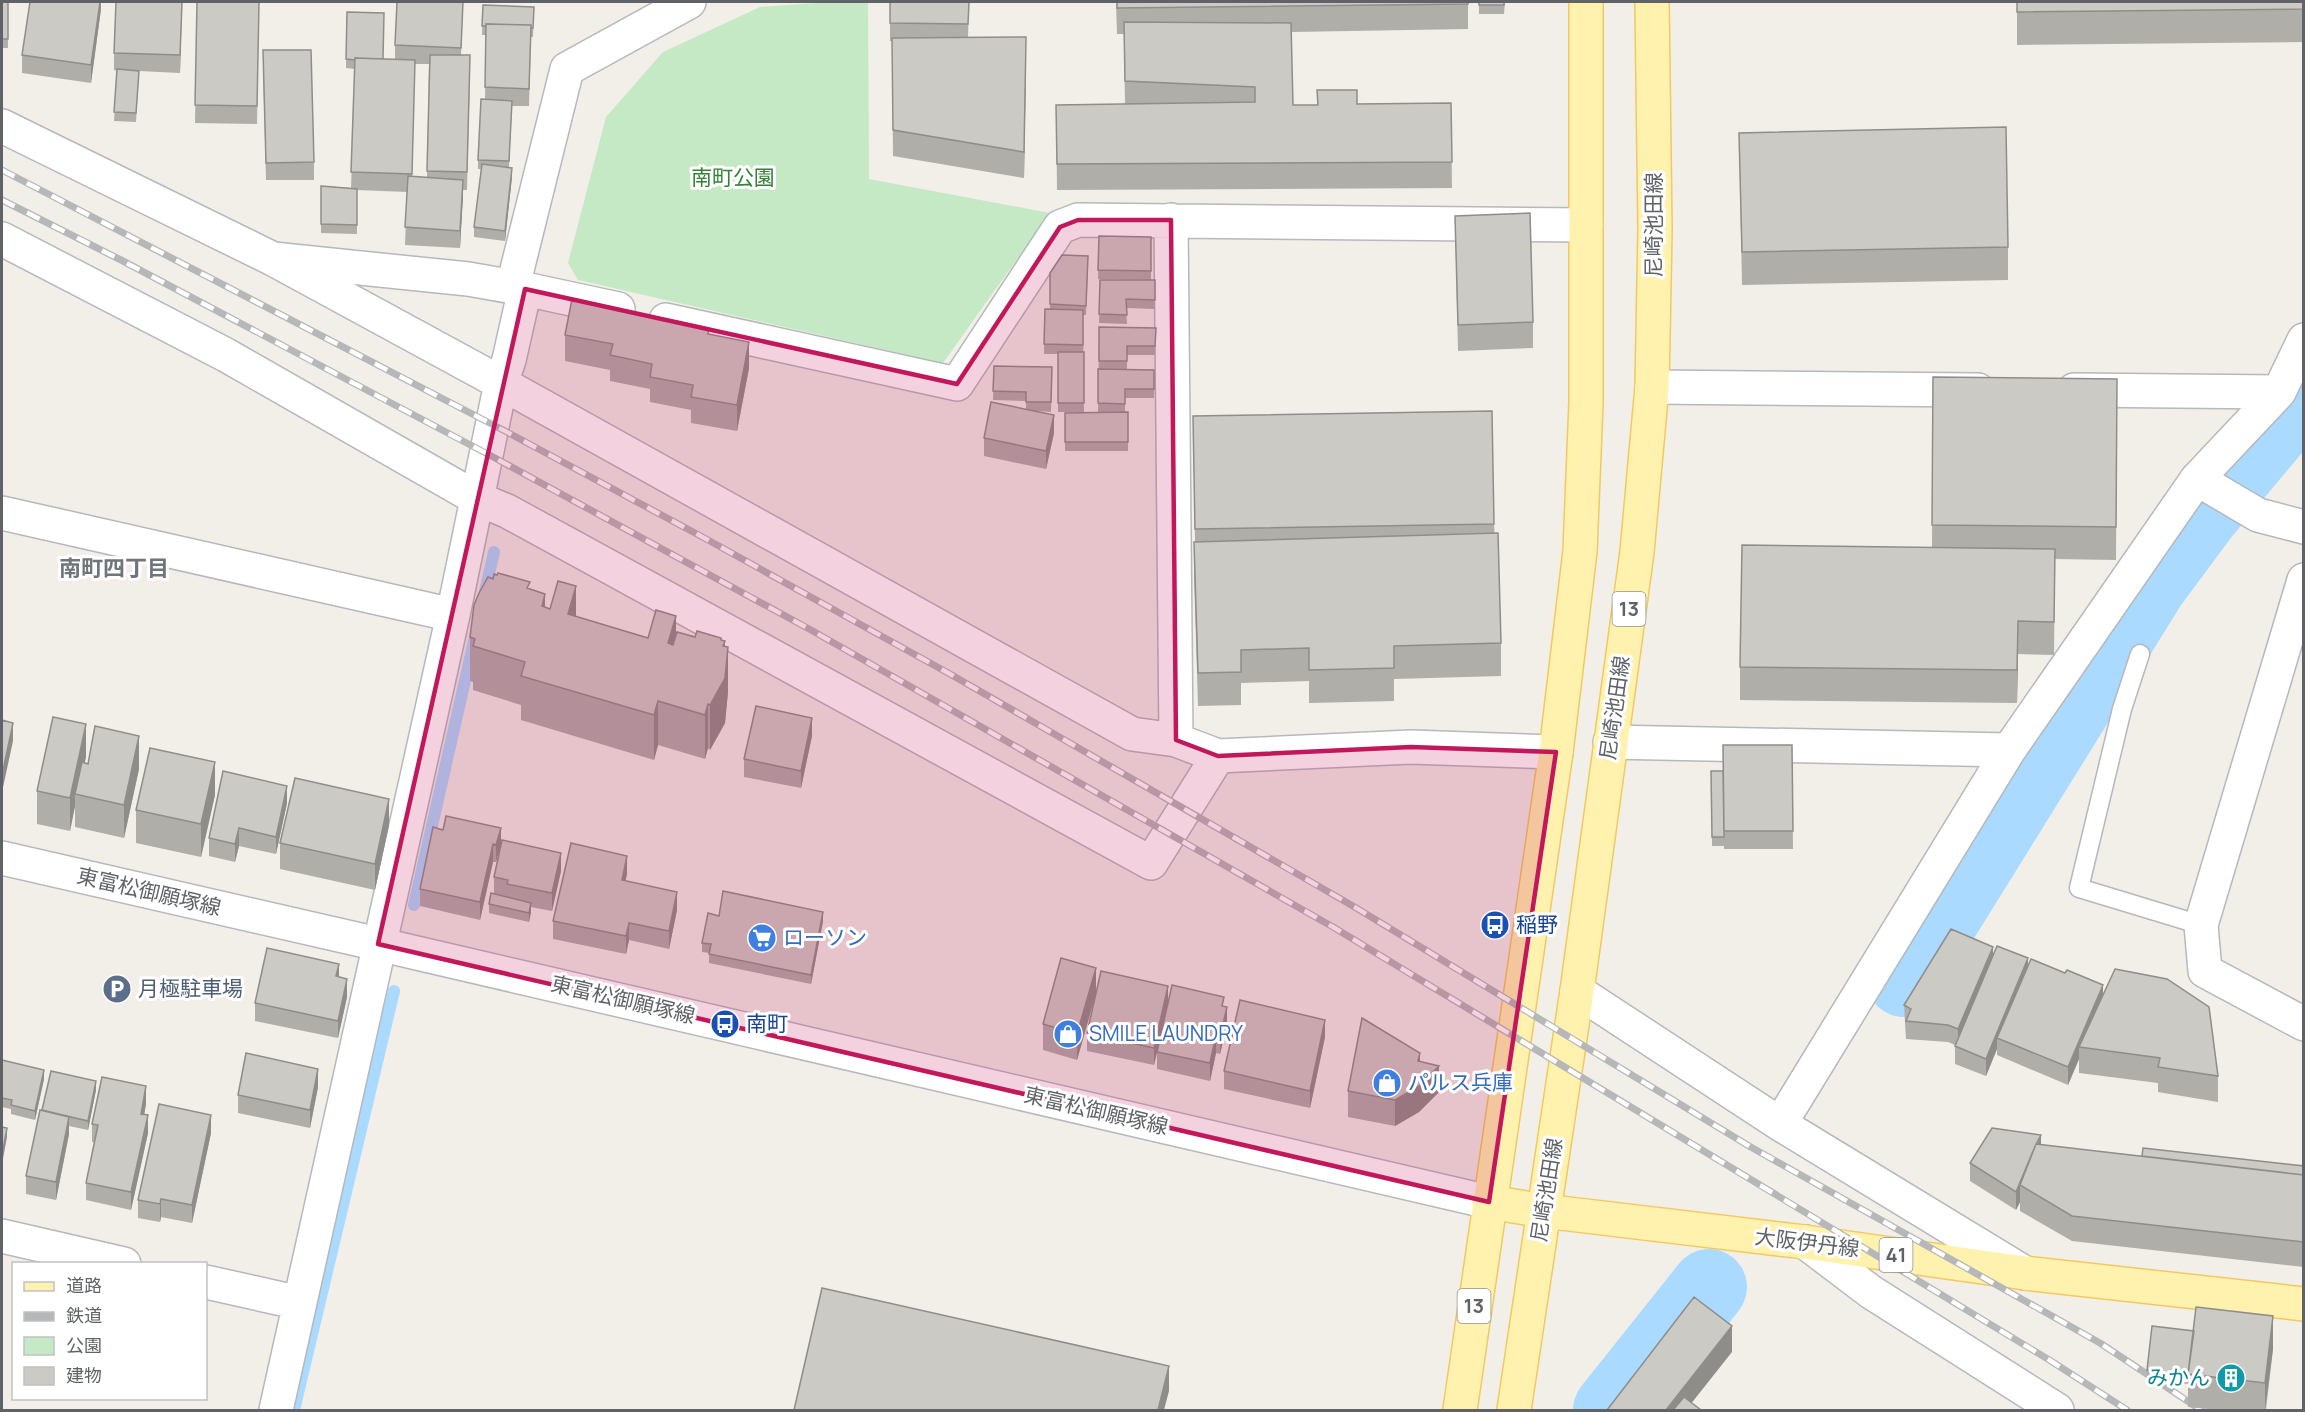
<svg xmlns="http://www.w3.org/2000/svg" width="2305" height="1412" viewBox="0 0 2305 1412" font-family="Manrope,'Noto Sans JP',sans-serif">
<style>
.green{fill:#c5e8c5}
.lines{fill:none;stroke-linecap:round;stroke-linejoin:round}
.stream{stroke:#aadaff;stroke-width:12}
.river{stroke:#aadaff;stroke-width:76}
.service-casing{stroke:#b5b8bc;stroke-width:21}
.minor-casing{stroke:#b5b8bc;stroke-width:36}
.secondary-casing{stroke:#b6babf;stroke-width:36}
.primary-casing{stroke:#f2c960;stroke-width:36}
.service{stroke:#fff;stroke-width:18}
.minor{stroke:#fff;stroke-width:33}
.secondary{stroke:#fff;stroke-width:33}
.primary{stroke:#fff2af;stroke-width:33}
.rail-casing{stroke:#b6b7b8;stroke-width:7}
.rail{stroke:#fff;stroke-width:4.5;stroke-dasharray:14;stroke-linecap:butt}
.wall{fill:#afaea9;fill-rule:evenodd}
.shaded-wall{fill:#8f8d8a}
.building{fill:#cccac5;stroke:#8f8d8a;stroke-width:1.5}
.marked{fill:#c2185b;fill-opacity:0.2;stroke:#c2185b;stroke-width:4.5;stroke-linejoin:round}
.labels{text-anchor:middle;stroke-width:6;stroke-linejoin:round;paint-order:stroke}
.shield{fill:#fff;stroke:#8f9295;stroke-width:1.5}
.shield-label{font-size:20px;font-weight:bold;fill:#5f6368}
.park-label{font-size:21px;fill:#348238;stroke:#fff}
.street-label{font-size:21px;fill:#5f6368;stroke:#fff}
.transit-label{font-size:21px;fill:#164399;stroke:#fff;text-anchor:start}
.shop-label{font-size:21px;fill:#366cbe;stroke:#fff;text-anchor:start}
.service-label{font-size:21px;fill:#4e5e75;stroke:#fff;text-anchor:start}
.culture-label{font-size:21px;fill:#0d838f;stroke:#fff;text-anchor:end}
.neighbourhood-label{font-size:22px;font-weight:bold;fill:#70757a;stroke:#fff}
</style>
<rect width="100%" height="100%" fill="#f1efe8"/>
<path class="green" d="M833,2H868L869,179L1050,213L943,363L578,280L568,263L606,117L663,52L760,7Z"/>
<g class="lines">
<path class="stream" d="M485,592L494,552
M414,905L474,641
M294,1410L394,991"/>
<path class="river" d="M1904,979L2150,583L2202,513L2300,396L2304,389
M1611,1410L1709,1287"/>
<g class="service-casing">
<path id="service" d="M2140,654L2122,709L2079,888L2201,925"/>
</g>
<g class="minor-casing">
<path id="minor" d="M2,126L273,259L501,383L1132,734L1176,740
M1171,220L1176,740L1218,756L1411,747L1556,752
M2,239L226,355L478,499L507,511L1151,863L1218,756
M273,259L468,279L525,289L618,309
M513,286L567,69L689,2
M666,320L957,384L1060,227L1078,220L1586,225
M1652,387L1978,390
M2074,390L2279,392
M2197,479L2258,515L2304,527
M2,513L453,615
M2304,580L2201,925L2205,971L2304,1024
M1610,742L2009,750
M1577,991L1780,1124L2025,1273
M1780,1124L2009,750L2197,479L2279,392L2304,340
M2,1236L124,1264
M1805,1242L1871,1292L2057,1410
M206,1282L300,1303
M276,1410L453,615L501,383L509,360L525,289"/>
</g>
<g class="secondary-casing">
<path id="secondary" d="M2,858L378,944L1489,1202"/>
</g>
<g class="primary-casing">
<path id="primary" d="M1489,1202L1544,1211L1805,1242L2025,1273L2304,1304
M1460,1410L1556,752L1580,551L1586,403V2
M1514,1410L1577,991L1637,552L1652,387L1655,230L1652,2"/>
</g>
<use href="#service" class="service"/>
<use href="#minor" class="minor"/>
<use href="#secondary" class="secondary"/>
<use href="#primary" class="primary"/>
<g class="rail-casing">
<path id="rail" d="M2,170L505,431L708,540L950,674L1353,906L1749,1146L2100,1343L2201,1410
M2,200L121,260L495,458L811,630L1333,927L2051,1361L2127,1410"/>
</g>
<use href="#rail" class="rail"/>
</g>
<path class="wall" d="M2,2H8V48H2Z
M101,2V9L91,83L22,73V55Z
M182,2L180,73L139,71L136,122L114,121L117,71L114,70V53Z
M197,2H259L257,124L195,123Z
M463,2L461,55L470,73L467,190H463L460,248L405,245L407,192L357,190V234L321,233V186L351,188L355,69L346,68L347,12L384,59H395V45ZM415,64H429L427,177H412Z
M890,2H969L968,37L1026,63L1024,178L893,156L892,41H890Z
M1116,2H1468V29L1291,32L1293,105H1317V90L1357,104L1451,103L1452,188L1057,190L1056,105L1125,104L1124,34H1117Z
M1479,2H1505L1504,14H1479Z
M2017,2H2304V42L2017,45Z
M483,5L534,7L533,37H531L529,106H512L509,167L512,177L505,241L474,237V227L481,169H478V160L485,99L486,35H482Z
M263,68L314,162V180H266Z
M1739,133L2008,247V280L1742,285Z
M1455,216L1533,322V348L1458,351Z
M1099,236L1151,237V280L1098,279Z
M1088,265L1086,315H1083L1084,412H1058V354H1044L1045,309H1050V273Z
M1100,280H1155V309L1126,308L1127,324L1099,323Z
M1099,327L1156,328L1155,355H1127V369L1154,370V398H1125V412H1128V451H1065V413H1098Z
M709,334L749,368L737,431L691,423V410L650,402V389L610,381V370L565,361V335Z
M994,366L1052,367L1051,412L1037,411L1054,433L1046,469L984,456V438L1026,409V401L993,400Z
M1933,377L2117,379L2116,560L2055,559L2054,655L2018,654L2017,703L1740,700V667L1932,547Z
M1193,416L1494,524L1501,643V676L1394,679V701L1309,703V681L1241,683V705L1198,706L1194,574L1195,541Z
M493,579L530,589L545,607L648,638L676,634L721,640L725,646L728,692L725,723L710,750L708,748L705,759L658,745L654,760L521,720V705L473,690V682L470,681V637Z
M812,736L801,788L744,777V759Z
M1723,745H1792L1793,849H1724Z
M86,757L84,763L88,764L139,769L124,838L75,827V806L70,831L37,824V791Z
M1711,771H1723L1724,846H1712Z
M215,795L201,857L136,843V810Z
M287,803L276,854L239,846L235,862L209,856V838Z
M389,825L375,890L280,869V843Z
M501,828L496,862H493L480,920L420,906V889L443,830Z
M561,871L552,911L531,907V912L529,922L489,913V904L494,894V877Z
M627,874L625,881L677,910L669,949L629,940L626,954L553,939V921Z
M719,916L823,921L811,984L709,963V953L702,952V943Z
M1993,956L2028,966L2103,994L2218,1076V1102L2158,1092V1083L2079,1073V1059L2068,1085L1997,1055V1049L1986,1076L1955,1064V1045L1948,1042L1906,1039L1904,1005Z
M339,977L347,997L338,1038L255,1021V1003Z
M1096,993L1168,1002L1224,1007L1227,1025L1220,1054L1216,1053L1210,1081L1157,1069V1053L1154,1065L1087,1051V1033L1096,994L1077,1060L1043,1050V1024Z
M1325,1037L1310,1108L1224,1089V1071Z
M2,1060L44,1079L35,1120L11,1114V1109L2,1107Z
M1420,1061L1439,1092L1419,1112L1395,1126L1348,1117V1091Z
M318,1087L310,1128L238,1113V1095Z
M96,1090L88,1130L69,1126V1134L56,1200L26,1194V1176L42,1110Z
M146,1104L144,1115L148,1133L131,1210L86,1200V1183L94,1142H92V1124Z
M211,1133L192,1223L161,1217L160,1222L138,1218V1200Z
M2041,1145L2142,1156L2304,1166V1267L2072,1241L2020,1211V1202L2016,1210L1970,1181V1163Z
M2194,1331L2273,1349L2266,1410H2218L2188,1407V1384L2147,1380V1370Z"/>
<path class="shaded-wall" d="M100,2H101V9L91,83V65Z
M182,2L180,73V55Z
M1026,37V63L1024,178V152Z
M512,168V177L505,241V231Z
M463,180V197L460,248V231Z
M749,342V368L737,431V405Z
M1054,415V433L1046,469V451Z
M576,586V631L568,614Z
M545,594V638L542,606Z
M676,616V660L668,643Z
M2018,621V654L2017,703V670Z
M725,641V679L728,647V692L725,723L710,750V705Z
M658,701V745L654,760V715Z
M708,704V748L705,759V715Z
M812,718V736L801,788V771Z
M13,723V741L2,792V775Z
M86,724V757L78,795L75,794V806L70,831V798Z
M139,736V769L124,838V805Z
M215,762V795L201,857V824Z
M287,786V803L276,854V837Z
M389,799V825L375,890V864Z
M239,828V846L235,862V844Z
M501,828V845L496,862V845Z
M493,844V862L480,920V902Z
M561,853V871L552,911V893Z
M627,856V874L622,897V880Z
M677,892V910L669,949V931Z
M531,903V912L529,922V913Z
M823,912V921L811,984V975Z
M629,923V940L626,954V936Z
M1993,947V965L1958,1046V1029Z
M2028,958V976L1997,1038V1049L1986,1076V1059Z
M339,964V982L336,976Z
M1096,968V993L1077,1060V1034Z
M347,979V997L338,1038V1021Z
M2103,985V1002L2079,1047V1059L2068,1085V1067Z
M1168,986V1004L1154,1065V1048Z
M1227,1007V1025L1220,1054V1036Z
M1325,1020V1037L1310,1108V1091Z
M1216,1035V1053L1210,1081V1063Z
M1420,1053V1078L1439,1066V1092L1419,1112L1395,1126V1100L1418,1061Z
M318,1069V1087L310,1128V1110Z
M44,1070V1079L35,1120V1111Z
M96,1081V1090L88,1130V1121Z
M146,1086V1104L141,1132V1114Z
M148,1115V1133L131,1210V1192Z
M211,1115V1133L192,1223V1205Z
M69,1117V1134L56,1200V1182Z
M7,1128V1137L2,1164V1155Z
M2041,1135V1153L2020,1185V1202L2016,1210V1192Z
M161,1199V1217L160,1222V1204Z
M2273,1316V1349L2265,1410V1383Z
M1732,1326V1352L1686,1410H1666Z
M1169,1366V1391L1164,1410H1158Z"/>
<path class="building" d="M2,2H8V39H2Z
M30,2H100L91,65L22,55Z
M116,2H182L180,55L114,53Z
M197,2H259L257,106L195,105Z
M397,2H463L461,48L395,45Z
M890,2H969L968,24L890,23Z
M1117,2H1468V4L1117,8Z
M1479,2H1504V5H1479Z
M2017,2H2304V9L2017,12Z
M483,5L534,7L533,28H531V25L486,24V26H482Z
M347,12L384,13L383,59L355,58V60L346,59Z
M1124,22L1291,23L1293,105H1318L1317,90H1357V104L1451,103L1452,162L1057,164L1056,105L1255,102V87L1125,81Z
M486,24L531,25L529,89L485,87Z
M1026,37L1024,152L893,130L892,38Z
M263,50H311L314,162L266,163Z
M430,55H470L467,172L427,171Z
M355,58L415,60L412,174L351,172Z
M117,69L139,71L136,113L114,112Z
M481,99L512,101L509,161L478,160Z
M2006,127L2008,247L1742,252L1739,133Z
M482,164L512,168L505,231L474,227Z
M408,176L463,180L460,231L405,227Z
M321,186L357,189V225L321,224Z
M1530,213L1533,322L1458,325L1455,216Z
M1099,236L1151,237V271L1098,270Z
M1062,255L1088,256L1086,306L1050,304V273Z
M1100,280H1155V300L1126,299L1127,315L1099,314Z
M572,299L709,328L708,334L749,342L737,405L691,397L693,385L650,377L652,364L610,355L613,344L565,335Z
M1045,309L1083,310V345L1044,344Z
M1099,327L1156,328L1155,346H1127V361H1099Z
M1058,352H1084V403H1058Z
M994,366L1052,367L1051,402H1026V392L993,391Z
M1098,369L1154,370V389H1125V404L1098,403Z
M1933,377L2117,379L2116,527L1932,525Z
M991,402L1054,415L1046,451L984,438Z
M1492,411L1494,524L1195,529L1193,416Z
M1128,412V442H1065V413Z
M1498,533L1501,643L1394,646V668L1309,670V648L1241,650V672L1198,673L1194,542Z
M1742,545L2055,549L2054,622L2018,621L2017,670L1740,667Z
M498,573L530,582L527,588L545,594L542,606L550,609L558,581L576,586L568,614L648,638L656,610L676,616L668,643L673,645L677,632L695,637L697,631L721,638V640L725,641L723,646L728,647L725,678L710,705L708,704L705,715L658,701L654,715L521,676L525,662L473,646L475,639L470,637L474,605L479,593L488,577L493,579L494,574L497,575Z
M756,706L812,718L801,771L744,759Z
M53,717L86,724L70,798L37,791Z
M2,720L13,723L2,775Z
M95,726L139,736L124,805L75,794L82,762L88,764Z
M1723,745H1792L1793,831H1724Z
M150,748L215,762L201,824L136,810Z
M223,771L287,786L276,837L239,828L235,844L209,838Z
M1711,771H1723L1724,837H1712Z
M295,778L389,799L375,864L280,843Z
M446,816L501,828L496,845L493,844L480,902L420,889L433,827L443,830Z
M502,840L561,853L552,893L507,884L508,880L494,877Z
M571,843L627,856L622,880L677,892L669,931L629,923L626,936L553,921Z
M723,891L823,912L811,975L709,954L711,944L702,943L708,913L719,916Z
M491,893L531,903L529,913L489,904Z
M1951,929L1993,947L1958,1029L1948,1025L1906,1021L1911,1009L1904,1005Z
M1997,946L2028,958L1986,1059L1955,1046Z
M267,948L339,964L336,976L347,979L338,1021L255,1003Z
M1061,958L1096,968L1077,1034L1043,1024Z
M2031,959L2065,973L2067,970L2103,985L2068,1067L1997,1038Z
M2115,969L2167,979L2209,1007L2218,1076L2158,1067L2160,1058L2079,1047Z
M1101,971L1168,986L1154,1048L1087,1033Z
M1172,985L1224,997L1222,1006L1227,1007L1220,1036L1216,1035L1210,1063L1157,1052Z
M1240,1000L1325,1020L1310,1091L1224,1071Z
M1362,1018L1420,1053L1418,1061L1439,1066L1419,1086L1395,1100L1348,1091Z
M246,1053L318,1069L310,1110L238,1095Z
M2,1060L44,1070L35,1111L11,1105L12,1100L2,1098Z
M51,1071L96,1081L88,1121L42,1110Z
M102,1077L146,1086L141,1114L148,1115L131,1192L86,1183L98,1125L92,1124Z
M159,1104L211,1115L192,1205L161,1199L160,1204L138,1200Z
M40,1110L69,1117L56,1182L26,1176Z
M2,1127L7,1128L2,1155Z
M1992,1128L2041,1135L2036,1144L2016,1192L1970,1163Z
M2036,1144L2304,1175V1242L2072,1216L2020,1185Z
M2143,1148L2304,1166V1175L2142,1156Z
M822,1288L1169,1366L1158,1410H794Z
M1694,1297L1732,1326L1666,1410H1607Z
M2196,1307L2273,1316L2265,1383L2188,1374Z
M2152,1326L2194,1331L2188,1375L2147,1370Z
M1684,1397L1701,1410H1673Z"/>
<path class="marked" d="M1078,220H1171L1176,740L1218,756L1411,747L1556,752L1489,1202L378,944L525,289L957,384L1060,227Z"/>
<defs>
<g id="bus-disc" transform="scale(1.5)"><circle r="9.5" fill="#1a4fb4" stroke="#fff"/><path d="M-5-6H5V4H4V6H2V4H-2V6H-4V4H-5ZM-3.5-4V0h7V-4ZM-3.5 1.2v1.5H-2V1.2ZM2 1.2v1.5H3.5V1.2Z" fill="#fff"/></g>
<g id="supermarket-disc" transform="scale(1.5)"><circle r="9.5" fill="#3f7fe0" stroke="#fff"/><path d="M-6-5.5h2.5l.6 2H6L4.5 2H-2.5L-4.4-4H-6ZM-1.5 3.2a1.3 1.3 0 1 0 .1 0ZM3 3.2a1.3 1.3 0 1 0 .1 0Z" fill="#fff"/></g>
<g id="parking-disc" transform="scale(1.5)"><circle r="9.5" fill="#5c6f8a" stroke="#fff"/><path d="M-3.5-5.5H1a3.5 3.5 0 0 1 0 7H-1V5.5H-3.5ZM-1-3.4V-.6H.8a1.4 1.4 0 0 0 0-2.8Z" fill="#fff"/></g>
<g id="shop-disc" transform="scale(1.5)"><circle r="9.5" fill="#3f7fe0" stroke="#fff"/><path d="M-5-2.5h2.3a2.7 3.5 0 0 1 5.4 0H5L5.5 6h-11ZM-1.5-2.5h3a1.5 2.3 0 0 0-3 0Z" fill="#fff"/></g>
<g id="building-disc" transform="scale(1.5)"><circle r="9.5" fill="#0f9aa8" stroke="#fff"/><path d="M-4-6H4V6H1V3H-1V6H-4ZM-2.5-4.3h1.7v1.8h-1.7ZM.8-4.3h1.7v1.8H.8ZM-2.5-1h1.7V.8h-1.7ZM.8-1h1.7V.8H.8Z" fill="#fff"/></g>
</defs>
<g fill-rule="evenodd">
<use href="#bus-disc" x="1495" y="925"/>
<use href="#supermarket-disc" x="762" y="938"/>
<use href="#parking-disc" x="117" y="989"/>
<use href="#bus-disc" x="725" y="1024"/>
<use href="#shop-disc" x="1068" y="1034"/>
<use href="#shop-disc" x="1387" y="1083"/>
<use href="#building-disc" x="2231" y="1378"/>
</g>
<g class="labels">
<g class="shield">
<rect x="1612.5" y="592" width="33" height="34" rx="4.5"/>
<rect x="1879.5" y="1238" width="33" height="34" rx="4.5"/>
<rect x="1457.5" y="1289" width="33" height="34" rx="4.5"/>
</g>
<g class="shield-label">
<text x="1629" y="616">13</text>
<text x="1896" y="1262">41</text>
<text x="1474" y="1313">13</text>
</g>
<g class="park-label">
<text x="733" y="185">南町公園</text>
</g>
<g class="street-label">
<text transform="translate(1654 225) rotate(-90)" y="7">尼崎池田線</text>
<text transform="translate(1615 708) rotate(-82)" y="7">尼崎池田線</text>
<text transform="translate(149 892) rotate(13)" y="7">東富松御願塚線</text>
<text transform="translate(623 1000) rotate(13)" y="7">東富松御願塚線</text>
<text transform="translate(1096 1111) rotate(13)" y="7">東富松御願塚線</text>
<text transform="translate(1547 1190) rotate(-81)" y="7">尼崎池田線</text>
<text transform="translate(1807 1243) rotate(7)" y="7">大阪伊丹線</text>
</g>
<g class="transit-label">
<text x="1516" y="932">稲野</text>
<text x="746" y="1031">南町</text>
</g>
<g class="shop-label">
<text x="783" y="945">ローソン</text>
<text x="1089" y="1041">SMILE LAUNDRY</text>
<text x="1408" y="1090">パルス兵庫</text>
</g>
<g class="service-label">
<text x="138" y="996">月極駐車場</text>
</g>
<g class="culture-label">
<text x="2210" y="1385">みかん</text>
</g>
<g class="neighbourhood-label">
<text x="114" y="576">南町四丁目</text>
</g>
</g>
<rect width="2305" height="1412" fill="none" stroke="#5f6368" stroke-width="6"/>
<rect x="12" y="1262" width="195" height="138" fill="#ffffff" stroke="#bfc1c3" stroke-width="1.5"/>
<rect x="24" y="1282" width="30" height="9" fill="#fff2af" stroke="#bfc1c3" stroke-width="1.5"/>
<text x="66" y="1292" font-size="18" fill="#5f6368">道路</text>
<rect x="24" y="1312" width="30" height="9" fill="#b6b7b8" stroke="#bfc1c3" stroke-width="1.5"/>
<text x="66" y="1322" font-size="18" fill="#5f6368">鉄道</text>
<rect x="24" y="1337" width="30" height="18" fill="#c5e8c5" stroke="#bfc1c3" stroke-width="1.5"/>
<text x="66" y="1352" font-size="18" fill="#5f6368">公園</text>
<rect x="24" y="1367" width="30" height="18" fill="#cccac5" stroke="#bfc1c3" stroke-width="1.5"/>
<text x="66" y="1382" font-size="18" fill="#5f6368">建物</text>
</svg>
